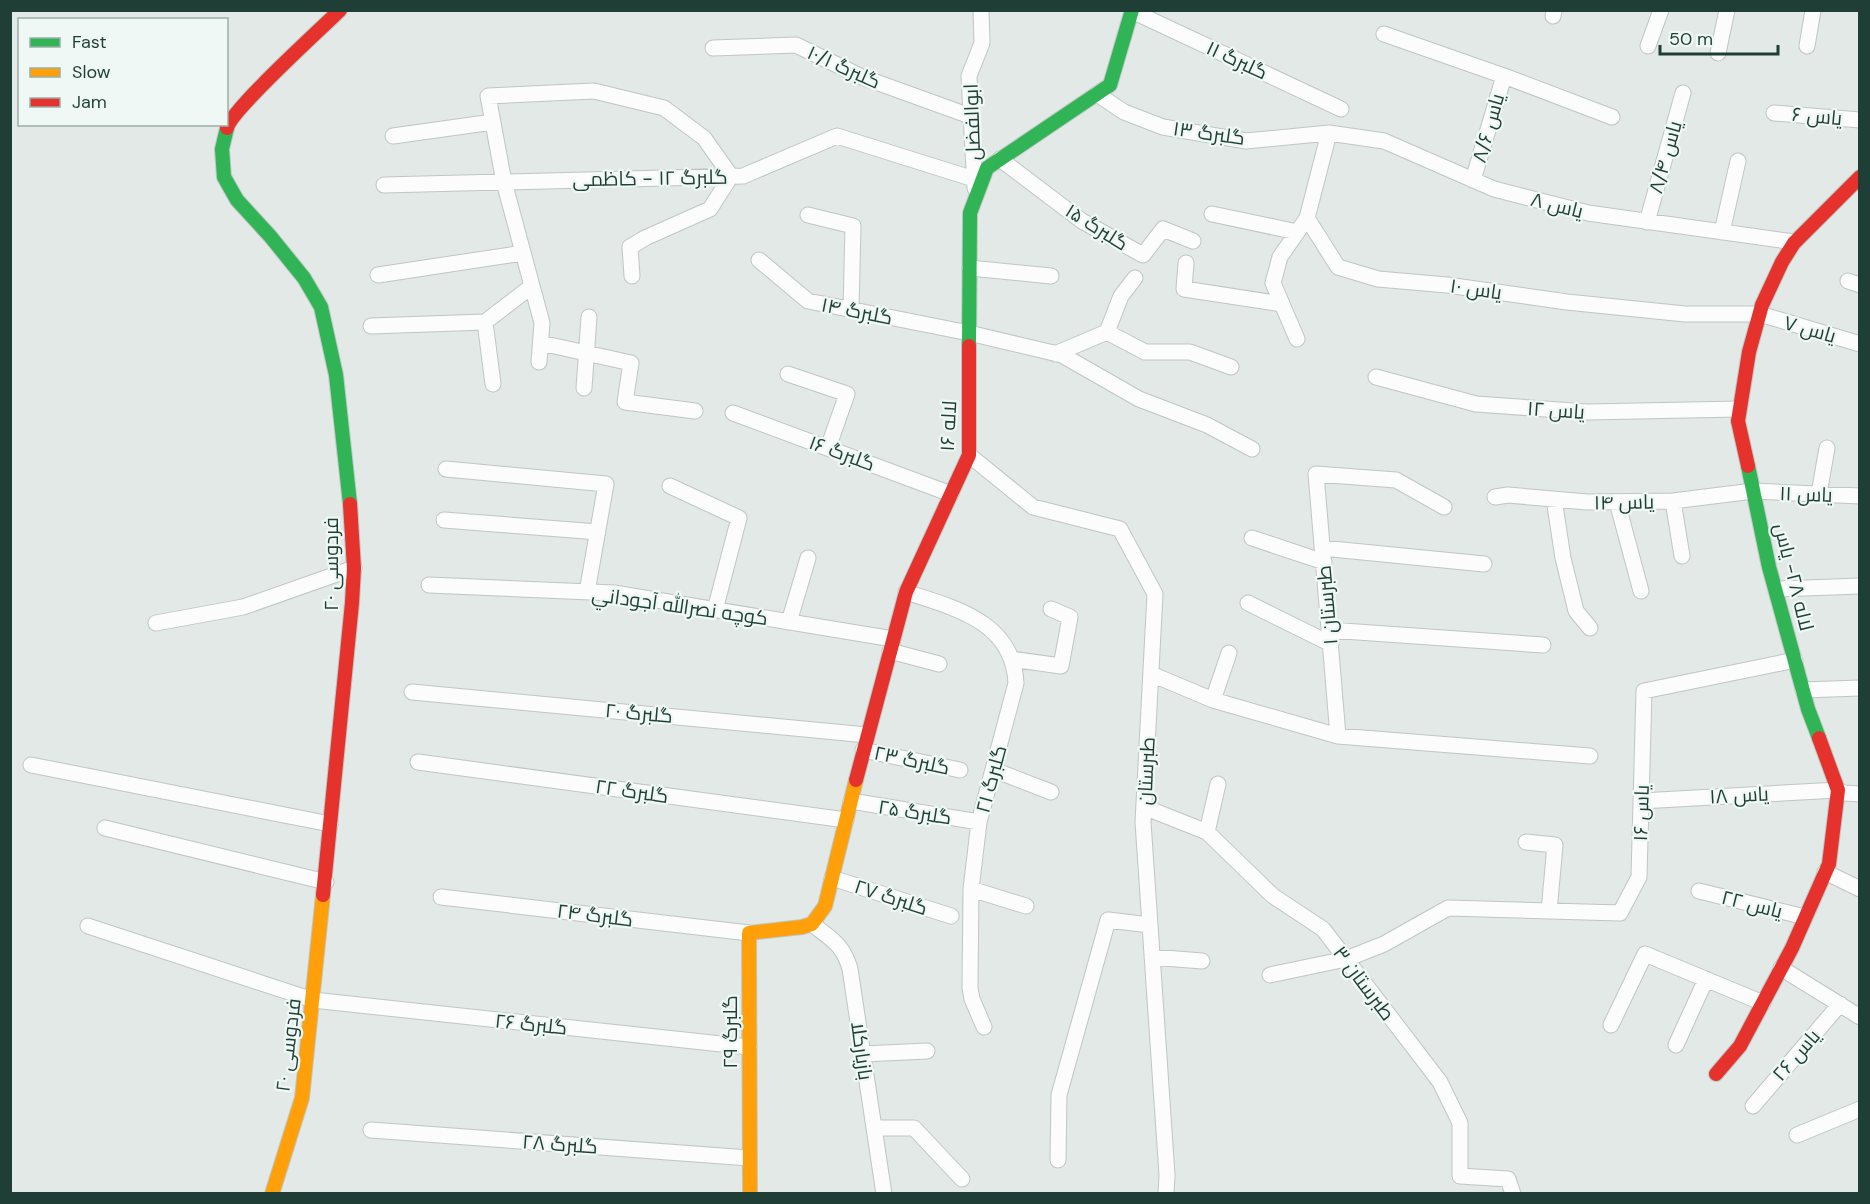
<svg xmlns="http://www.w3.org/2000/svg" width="1870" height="1204" viewBox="0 0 1870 1204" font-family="'DM Sans',Cairo,sans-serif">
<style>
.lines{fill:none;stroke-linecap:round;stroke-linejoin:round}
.street-casing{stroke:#bfc6c3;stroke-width:17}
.fast-casing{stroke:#bdc7c3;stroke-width:16}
.slow-casing{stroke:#bdc7c3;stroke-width:16}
.jam-casing{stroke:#bdc7c3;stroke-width:16}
.street{stroke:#fbfcfb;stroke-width:15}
.fast{stroke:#30b455;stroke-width:14}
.slow{stroke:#ff9f0a;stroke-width:14}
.jam{stroke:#e5322d;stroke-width:14}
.labels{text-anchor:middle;stroke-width:4.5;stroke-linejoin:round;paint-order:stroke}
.street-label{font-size:20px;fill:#1e3e36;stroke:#eff8f4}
</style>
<rect width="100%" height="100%" fill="#e2e9e6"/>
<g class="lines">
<g class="street-casing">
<path id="street" d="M1132,11L1341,109
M1553,16L1554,10
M1384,34L1504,76L1612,117
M1648,46L1661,10
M1807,46L1813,10
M713,48L796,45L862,77L970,116
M1718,53L1727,10
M1097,94L1124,112L1163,127L1246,141L1329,133L1384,141L1494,189L1588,213L1794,242
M1774,113L1860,120
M1329,133L1307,218L1338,267L1378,279L1447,285L1567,302L1685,314H1760L1860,344
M393,136L493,122
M1000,159L1082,221L1143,255L1163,229L1193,241
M1473,180L1504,76
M384,185L743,176L837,136L974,179
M975,188L969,76L982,43L981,10
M1212,214L1297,232
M808,215L853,226L851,310
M1647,222L1683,93
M1722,232L1738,161
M759,260L808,301L969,333L1062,355L1139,399L1207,425L1252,449
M1186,263L1184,289L1282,304
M970,268L1051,276
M378,275L523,253
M1848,281L1860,285
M485,322L493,384
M371,326L485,322L532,286
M1107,332L1145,352H1190L1231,367
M1297,339L1273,283L1280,257L1307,218
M541,343L631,363L625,402L695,411
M1055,354L1107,332L1121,296L1135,278
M539,362L542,323L504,182L488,96L594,91L664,108L704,138L731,176L710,209L645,238L630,247L632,276
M788,374L847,394L828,448
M1376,377L1476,404L1587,412L1739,409
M584,388L589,317
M733,413L951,494
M969,455L1033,507L1120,529L1155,594L1143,822L1167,1175L1166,1194
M446,469L606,484L587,592
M670,486L739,518L715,610
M1819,494L1827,448
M1495,497L1508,495L1587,502L1673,501L1753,491L1860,496
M1554,499L1563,558L1576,611L1590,628
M1673,501L1682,556
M1617,502L1641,591
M1444,507L1396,480L1316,474L1338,736L1590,756
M444,520L598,532
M1252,538L1324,562
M1322,548L1484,564
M429,585L614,593L893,639
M1776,589L1860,586
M906,592C954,608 1013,621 1016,683L979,822L971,889L970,988L972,999L984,1027
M1248,603L1331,644
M789,622L808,558
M156,623L243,607L354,568
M1329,630L1543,645
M890,651L939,664
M1011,659L1061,666L1070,617L1051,609
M1151,674L1213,700L1338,736
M1803,690L1860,688
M412,692L867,735
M1213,700L1229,653
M863,750L960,770
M418,762L846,820
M31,765L330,824
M994,770L1051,792
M851,801L979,822
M1641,801L1838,790L1844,793L1860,794
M1144,807L1207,832L1273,896L1323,929L1440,1082L1460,1123V1176L1508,1179L1513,1194
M105,828L326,882
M1207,832L1218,784
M1526,842L1555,845L1549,911
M1825,872L1860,889
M832,878L951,916
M971,889L1026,906
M1699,891L1805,917
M441,897L749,933
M812,924C831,939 843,944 850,969L884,1194
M88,926L313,1000L749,1047
M1152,957L1202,961
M1781,968L1860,1017
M1270,975L1346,959L1384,944L1448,908L1620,913L1639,877L1644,691L1795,660
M1611,1025L1645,954L1763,1003
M1676,1045L1706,979
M863,1054L927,1051
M1753,1106L1840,1004
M874,1128H914L962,1179
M371,1130L749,1158
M1797,1135L1860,1109
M1058,1160L1059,1095L1108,920L1150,925"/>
</g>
<g class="fast-casing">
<path id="fast" d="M227,128L222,149L224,177L237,200L270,236L304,278L321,307L336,375L350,504
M969,346L970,213L987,168L1110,85L1132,10
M1748,466L1769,567L1808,709L1819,738"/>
</g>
<g class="slow-casing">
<path id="slow" d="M272,1194L302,1098L323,895
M750,1194L749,933L802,927L812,924L825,906L856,780"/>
</g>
<g class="jam-casing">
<path id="jam" d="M227,128C231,110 321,29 340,10
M1748,466L1738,421L1749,352L1762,305L1782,262L1794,243L1860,177
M856,780L906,592L969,455V346
M323,895L352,603L354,568L350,504
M1716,1074L1740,1046L1792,948L1829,864L1838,790L1819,738"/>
</g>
<use href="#street" class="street"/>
<use href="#fast" class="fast"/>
<use href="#slow" class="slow"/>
<use href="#jam" class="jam"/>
</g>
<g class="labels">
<g class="street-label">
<text transform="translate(1237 60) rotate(25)" y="7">گلبرگ ۱۱</text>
<text transform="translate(844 67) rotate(24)" y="7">گلبرگ ۱۰/۱</text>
<text transform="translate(1817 116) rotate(5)" y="7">یاس ۶</text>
<text transform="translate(972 122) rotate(-92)" y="7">ابوالفضل</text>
<text transform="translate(1488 128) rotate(-74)" y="7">یاس ۸/۶</text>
<text transform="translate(1209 133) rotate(8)" y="7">گلبرگ ۱۳</text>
<text transform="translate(1665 157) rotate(-74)" y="7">یاس ۸/۴</text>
<text transform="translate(650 178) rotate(-1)" y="7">گلبرگ ۱۲ - کاظمی</text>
<text transform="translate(1557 205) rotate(14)" y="7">یاس ۸</text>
<text transform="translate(1097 227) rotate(32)" y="7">گلبرگ ۱۵</text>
<text transform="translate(1476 289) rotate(8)" y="7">یاس ۱۰</text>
<text transform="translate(857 311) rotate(11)" y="7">گلبرگ ۱۴</text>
<text transform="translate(1810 329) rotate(16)" y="7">یاس ۷</text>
<text transform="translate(1556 410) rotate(4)" y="7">یاس ۱۲</text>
<text transform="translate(948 426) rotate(-87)" y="7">لاله ۱۶</text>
<text transform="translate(842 453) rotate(20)" y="7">گلبرگ ۱۶</text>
<text transform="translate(1806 494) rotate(2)" y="7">یاس ۱۱</text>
<text transform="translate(1624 502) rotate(-1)" y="7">یاس ۱۴</text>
<text transform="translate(331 564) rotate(-90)" y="7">فردوسی ۲۰</text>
<text transform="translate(1794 577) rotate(76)" y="7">لاله ۲۸- یاس</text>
<text transform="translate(1327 605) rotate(-95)" y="7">طبرستان ۱</text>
<text transform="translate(680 606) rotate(8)" y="7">كوچه نصرالله آجوداني</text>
<text transform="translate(639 713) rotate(5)" y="7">گلبرگ ۲۰</text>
<text transform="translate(912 760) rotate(12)" y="7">گلبرگ ۲۳</text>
<text transform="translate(1146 771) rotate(-87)" y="7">طبرستان</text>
<text transform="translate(991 779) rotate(-75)" y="7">گلبرگ ۲۱</text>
<text transform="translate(632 791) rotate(8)" y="7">گلبرگ ۲۲</text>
<text transform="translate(1739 795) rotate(-3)" y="7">یاس ۱۸</text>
<text transform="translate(915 812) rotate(9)" y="7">گلبرگ ۲۵</text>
<text transform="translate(1641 813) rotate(-88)" y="7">یاس ۱۶</text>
<text transform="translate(891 897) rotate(18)" y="7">گلبرگ ۲۷</text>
<text transform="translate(1752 904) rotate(14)" y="7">یاس ۲۲</text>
<text transform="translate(595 915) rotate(7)" y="7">گلبرگ ۲۴</text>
<text transform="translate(1364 983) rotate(53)" y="7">طبرستان ۳</text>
<text transform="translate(531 1024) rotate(6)" y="7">گلبرگ ۲۶</text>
<text transform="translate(730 1032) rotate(-90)" y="7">گلبرگ ۲۹</text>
<text transform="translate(288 1045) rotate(-83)" y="7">فردوسی ۲۰</text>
<text transform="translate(862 1051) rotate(82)" y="7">بازیارکلا</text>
<text transform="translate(1796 1055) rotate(-49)" y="7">یاس ۲۶</text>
<text transform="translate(560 1144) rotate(4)" y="7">گلبرگ ۲۸</text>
</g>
</g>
<rect width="1870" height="1204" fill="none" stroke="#1e3e36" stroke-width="24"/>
<rect x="18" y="18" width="210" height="108" fill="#eff8f4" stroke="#9baea8" stroke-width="1.5"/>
<rect x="30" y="38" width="30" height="9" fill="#30b455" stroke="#9baea8" stroke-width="1.5"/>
<text x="72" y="48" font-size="18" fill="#1e3e36">Fast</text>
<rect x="30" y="68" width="30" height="9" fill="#ff9f0a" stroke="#9baea8" stroke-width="1.5"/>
<text x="72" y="78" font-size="18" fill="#1e3e36">Slow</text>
<rect x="30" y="98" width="30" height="9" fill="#e5322d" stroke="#9baea8" stroke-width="1.5"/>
<text x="72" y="108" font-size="18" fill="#1e3e36">Jam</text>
<path d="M1660 45v9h118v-9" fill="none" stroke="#1e3e36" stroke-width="3"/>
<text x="1669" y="45" font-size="18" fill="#1e3e36" stroke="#eff8f4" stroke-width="4.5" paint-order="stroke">50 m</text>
</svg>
